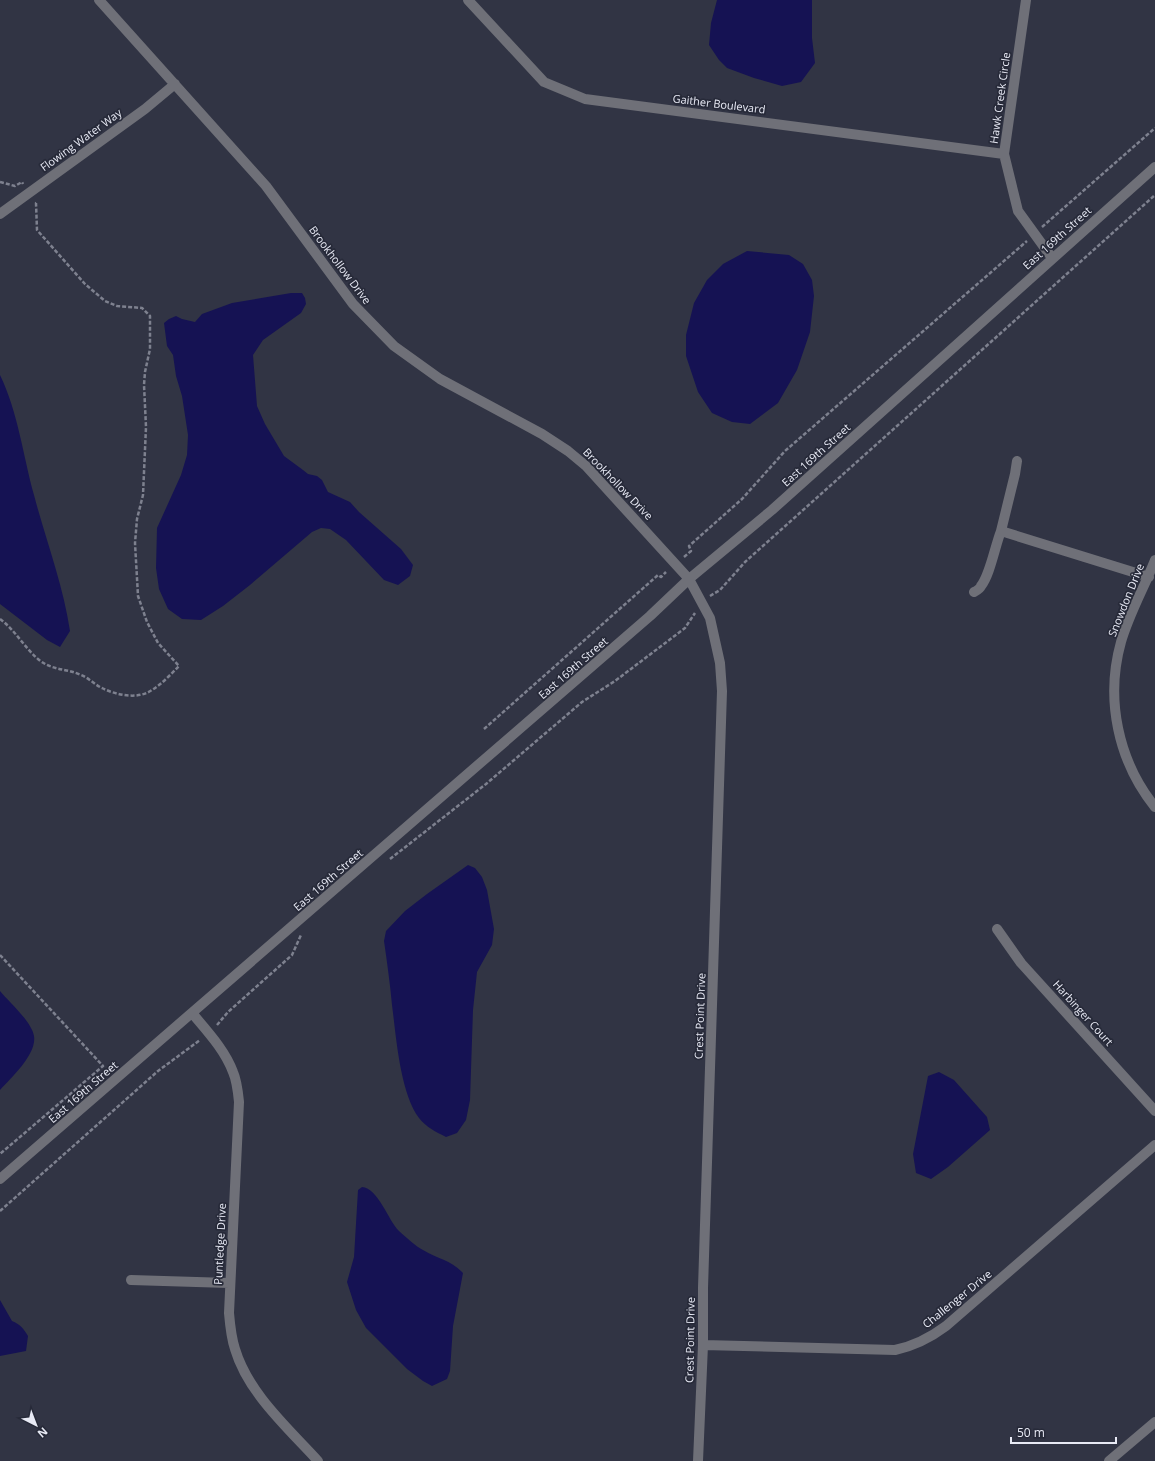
<svg xmlns="http://www.w3.org/2000/svg" width="1155" height="1461" viewBox="0 0 1155 1461" font-family="'Open Sans',sans-serif">
<style>
.water{fill:#151253}
.lines{fill:none;stroke-linecap:round;stroke-linejoin:round}
.path{stroke:#7e818f;stroke-width:2.5;stroke-dasharray:4 2;stroke-linecap:butt}
.minor{stroke:#6f7078;stroke-width:10}
.labels{text-anchor:middle;stroke-width:3.5;stroke-linejoin:round;paint-order:stroke}
.street-label{font-size:11px;fill:#e8eaf5;stroke:#272a39}
</style>
<rect width="100%" height="100%" fill="#313444"/>
<path class="water" d="M717,0H812V38L815,63L801,82L782,86L754,78L727,68L719,60L709,45L711,23Z
M747,251L789,255L803,264L812,280L814,296L810,332L797,370L778,403L750,424L732,422L712,413L698,392L686,356V335L694,303L707,280L723,264Z
M291,293H302L305,298L306,304L301,313L263,340L253,355L257,406L265,424L284,456L303,470L308,474L317,476L322,480L328,492L350,502L359,512L401,549L413,565L410,576L398,585L384,580L346,540L330,529L321,528L312,532L250,585L223,606L201,620L182,619L168,609L159,589L156,568L157,528L181,475L187,455L188,435L182,396L176,376L173,355L167,346L164,323L169,319L176,316L182,319L195,322L202,314L232,303Z
M0,375C18,412 23,455 34,495C46,541 63,584 70,631L60,647L47,640L0,604Z
M468,865L475,868L482,877L487,890L494,929L492,945L477,972L473,1010L470,1100L466,1120L457,1133L446,1137C436,1132 426,1127 419,1118C400,1093 396,1035 392,1005C390,983 387,962 384,941L386,931L405,911L427,894Z
M0,991C9,1002 32,1022 34,1036C37,1054 12,1077 0,1090Z
M939,1072L954,1080L987,1117L990,1130L948,1167L931,1179L916,1173L913,1154L928,1076Z
M362,1187C378,1188 388,1220 399,1231C406,1237 415,1246 423,1250C438,1259 451,1260 463,1273L453,1326L450,1371L447,1379L432,1386L423,1381L407,1369L366,1328L356,1310L347,1282L354,1257L358,1190Z
M0,1300L12,1321C20,1324 24,1329 28,1336L26,1351L0,1356Z"/>
<g class="lines">
<path class="path" d="M0,182L15,186L22,182L23,184
M1042,227L1155,128
M684,557L691,551L689,546L742,499L785,451L1027,241
M710,596L720,590L745,562L1155,195
M0,619C15,630 24,647 38,659C52,671 66,668 81,675C89,678 95,685 102,688C116,695 138,700 152,690C162,684 171,674 179,666L158,643L147,622L138,596L135,543L137,519L143,495L146,427L144,385L145,372L150,349V316L142,308L117,306L105,301L85,284L37,230L36,203L38,202
M484,729L658,575L661,577L666,572
M390,859L486,784L582,702L615,681L685,628L695,613
M0,955L103,1066L0,1154
M217,1025L228,1012L292,955L301,935
M0,1211L158,1071L200,1040"/>
<path class="minor" d="M99,0L266,186L353,304L394,346L440,379L542,434L568,451L586,466L689,579L710,618L720,663L722,691L703,1288V1345L698,1461
M468,0L544,82L585,99L1004,154
M1026,0L1004,154L1018,211L1052,258
M0,214L145,109L175,84
M1001,531L1015,474L1017,461
M1155,560C1144,588 1129,614 1121,642C1105,699 1118,761 1155,807
M974,592C976,591 980,589 981,586C990,575 995,546 1001,531L1149,577
M997,929L1021,963L1155,1111
M192,1013C207,1031 225,1050 233,1072C237,1081 238,1092 239,1102L229,1313C230,1325 231,1337 235,1349C248,1393 288,1428 318,1461
M0,1179L650,616L689,579L772,510L1155,167
M131,1280L229,1283
M703,1345L895,1350C914,1346 930,1338 946,1326L1155,1145
M1109,1461L1155,1422"/>
</g>
<g class="labels">
<g class="street-label">
<text transform="translate(1000 98) rotate(-82)" y="4">Hawk Creek Circle</text>
<text transform="translate(719 104) rotate(7)" y="4">Gaither Boulevard</text>
<text transform="translate(81 140) rotate(-36)" y="4">Flowing Water Way</text>
<text transform="translate(1057 238) rotate(-42)" y="4">East 169th Street</text>
<text transform="translate(340 265) rotate(53)" y="4">Brookhollow Drive</text>
<text transform="translate(816 455) rotate(-42)" y="4">East 169th Street</text>
<text transform="translate(618 484) rotate(46)" y="4">Brookhollow Drive</text>
<text transform="translate(1126 600) rotate(-68)" y="4">Snowdon Drive</text>
<text transform="translate(573 668) rotate(-41)" y="4">East 169th Street</text>
<text transform="translate(328 880) rotate(-41)" y="4">East 169th Street</text>
<text transform="translate(1083 1013) rotate(48)" y="4">Harbinger Court</text>
<text transform="translate(700 1016) rotate(-88)" y="4">Crest Point Drive</text>
<text transform="translate(83 1092) rotate(-41)" y="4">East 169th Street</text>
<text transform="translate(220 1244) rotate(-87)" y="4">Puntledge Drive</text>
<text transform="translate(957 1299) rotate(-39)" y="4">Challenger Drive</text>
<text transform="translate(690 1340) rotate(-89)" y="4">Crest Point Drive</text>
</g>
</g>
<g transform="translate(36 1425) rotate(138)" stroke="#272a39" stroke-width="3" paint-order="stroke">
<path d="M0-3L7 15L0 10L-7 15Z" fill="#e8eaf5"/>
<text y="-6" font-size="11" font-weight="bold" text-anchor="middle" fill="#e8eaf5">N</text>
</g>
<path d="M1011 1437v6h105v-6" fill="none" stroke="#e8eaf5" stroke-width="2"/>
<text x="1017" y="1437" font-size="12" fill="#e8eaf5" stroke="#272a39" stroke-width="3" paint-order="stroke">50 m</text>
</svg>
